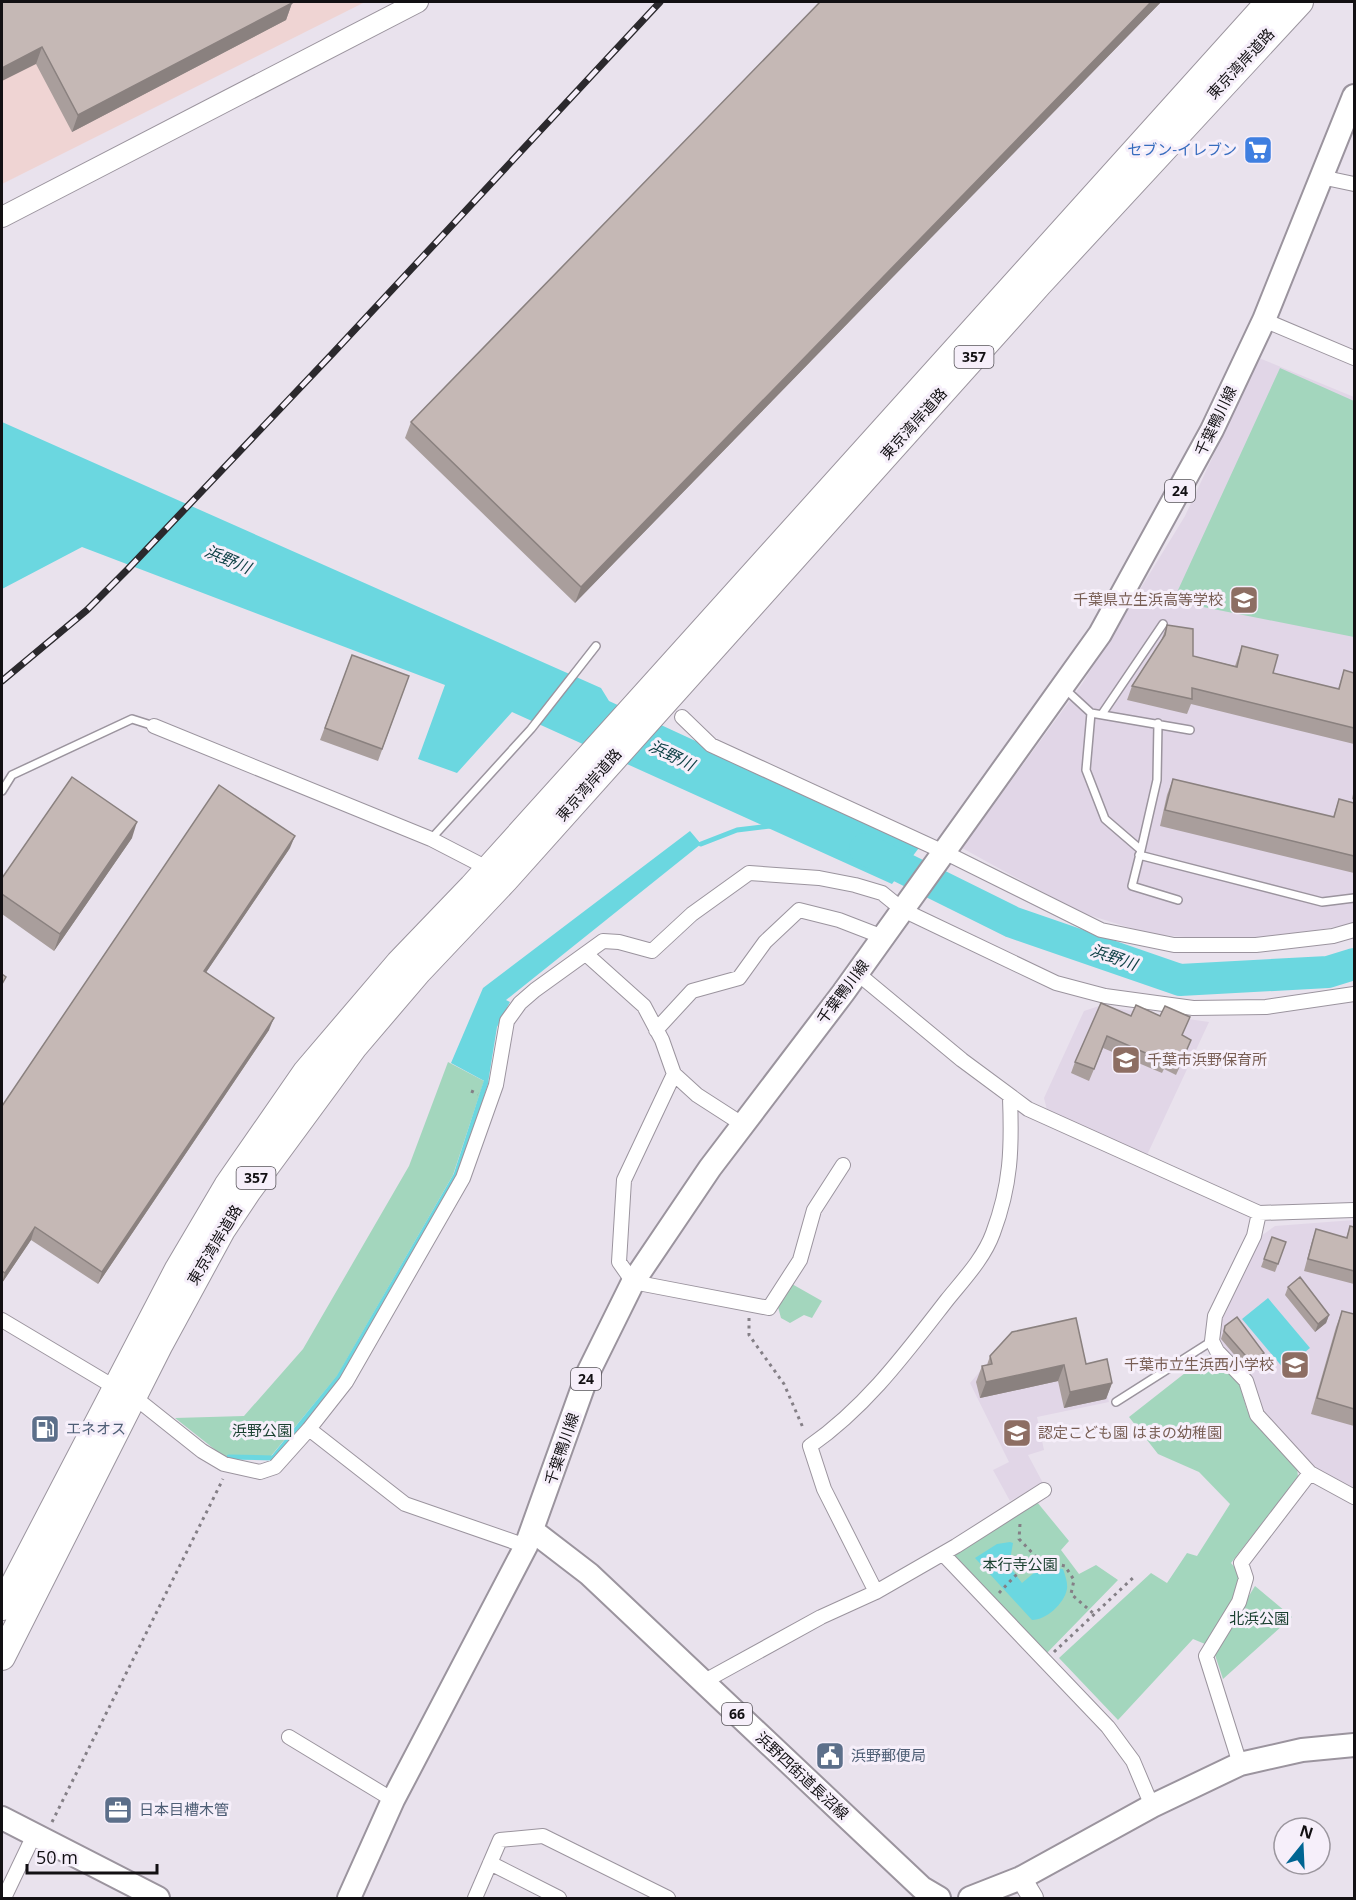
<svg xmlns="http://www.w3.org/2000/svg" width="1356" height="1900" viewBox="0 0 1356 1900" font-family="'Open Sans','Noto Sans JP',sans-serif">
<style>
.industrial{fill:#efd4d3}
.built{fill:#e1d6e7}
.green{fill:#a3d6bd}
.water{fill:#6bd7e0}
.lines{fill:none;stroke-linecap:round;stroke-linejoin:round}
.stream{stroke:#6bd7e0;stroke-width:5}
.river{stroke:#6bd7e0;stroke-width:32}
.lane-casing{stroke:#9b949e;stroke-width:10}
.street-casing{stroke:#9b949e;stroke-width:16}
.secondary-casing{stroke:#9b949e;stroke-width:22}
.primary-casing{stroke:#9b949e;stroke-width:26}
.highway-casing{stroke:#9b949e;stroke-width:28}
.path{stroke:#847f86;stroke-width:3;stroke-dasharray:3 4.5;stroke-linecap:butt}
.lane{stroke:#fff;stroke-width:7}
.street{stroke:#fff;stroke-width:14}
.secondary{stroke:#fff;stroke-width:20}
.primary{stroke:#fff;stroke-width:22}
.highway{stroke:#fff;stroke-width:26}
.rail-casing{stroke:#2b292d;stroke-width:7}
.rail{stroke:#f6effa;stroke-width:4.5;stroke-dasharray:14;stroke-linecap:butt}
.wall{fill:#a99e9c}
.shaded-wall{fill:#8a817f}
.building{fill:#c5b8b5;stroke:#8a817f;stroke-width:1.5}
.labels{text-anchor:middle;stroke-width:6;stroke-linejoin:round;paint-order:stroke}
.shield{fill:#f6effa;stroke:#565358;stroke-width:1.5}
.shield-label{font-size:14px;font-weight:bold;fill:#121013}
.street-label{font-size:15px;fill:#121013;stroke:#f6effa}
.shop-label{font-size:15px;fill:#366cbe;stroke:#f6effa;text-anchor:end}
.education-label{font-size:15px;fill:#785e54;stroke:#f6effa;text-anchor:end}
.service-label{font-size:15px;fill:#4e5e75;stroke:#f6effa;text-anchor:start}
.park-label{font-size:15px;fill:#1a4030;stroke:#f6effa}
.water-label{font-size:16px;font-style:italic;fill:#0c3f44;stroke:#f6effa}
</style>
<rect width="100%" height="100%" fill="#e9e2ed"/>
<path class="industrial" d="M2,2H365L2,184Z"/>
<path class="built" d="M1259,358L1354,397V924L1244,942L1150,934L1079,912L962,848L1082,684L1185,516Z
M1099,1006L1209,1022L1147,1155L1047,1110L1044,1098L1084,1011Z
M1354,1220V1489L1312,1466L1262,1413L1219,1350L1218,1328L1261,1236L1275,1226Z
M1000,1348L1081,1374L1101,1370L1109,1402L1037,1417L1044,1450L1028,1455L1043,1483L1010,1501L993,1470L1009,1462L970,1383Z"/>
<path class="green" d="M1280,368L1354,401V637L1173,601Z
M448,1062L484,1081L453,1175L337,1376L271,1456H223L175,1418L244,1416L303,1349L409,1166Z
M792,1284L822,1301L812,1318L804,1315L790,1323L781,1318L778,1307Z
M1208,1355L1239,1382L1247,1410L1255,1424L1297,1467L1298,1477L1231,1563L1241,1575L1235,1599L1205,1644L1193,1639L1118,1720L1059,1658L1151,1573L1167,1583L1187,1553L1197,1556L1230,1504L1199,1472L1158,1454L1129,1417Z
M1037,1502L1069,1541L1061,1550L1079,1574L1096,1565L1118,1580L1044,1656L950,1555Z
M1255,1586L1292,1617L1223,1679L1214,1652Z"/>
<path class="water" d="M2,422L601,688L609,701L921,845L892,884L512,712L457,773L418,759L445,685L82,547L2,589Z
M690,831L701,844L506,1000L510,1002L497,1027L488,1083L451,1063L483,988Z
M1268,1298L1310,1348L1284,1369L1242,1319Z
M1010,1542L1013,1543L1009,1566L1022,1583L1042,1566L1063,1569C1065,1575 1068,1583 1067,1589C1064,1604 1046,1620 1032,1620L975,1558L997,1544Z"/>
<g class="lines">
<path class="stream" d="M701,844L737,830L770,826
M229,1457L273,1458L339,1377L456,1175L486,1082"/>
<path class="river" d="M865,849L1012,922L1180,980L1328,972L1354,964"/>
<g class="lane-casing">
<path id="lane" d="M1065,689L1091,713L1190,730
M1091,713L1086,770L1105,819L1141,850L1132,886L1178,900
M1102,714L1163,624
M2,791L12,775L132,719L154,726
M431,839L531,729L596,646
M1141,850L1157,780L1158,723
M1139,855L1322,902L1354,898
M1116,1402L1212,1341"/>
</g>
<g class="street-casing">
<path id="street" d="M1321,177L1354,184
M1264,320L1354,358
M682,717L711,745L944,852L1101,930L1174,945H1256L1333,936L1354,930
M154,726L431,839L491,870
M586,954L644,1006L662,1040L674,1074L697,1095L742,1124
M857,973L962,1060L1028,1109L1259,1213L1354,1210
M656,1030L692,991L739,978L765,942L799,910L839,920L883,937
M674,1074L624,1180L619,1262L633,1282L769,1308L800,1260L814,1210L843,1165
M1259,1213L1254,1236L1215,1316L1212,1341L1217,1351L1246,1381L1257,1415L1310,1473L1354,1497
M2,1320L116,1388
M133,1396L202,1451L224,1464L260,1472L275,1467L309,1429L346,1382L463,1178L496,1085L507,1021L520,1003L535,990L603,941L619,942L652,951L692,914L749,873L819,878L855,885L882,893L903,910L1056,983L1105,996L1193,1008L1266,1007L1354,994
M309,1429L405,1504L526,1546
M943,1554L1108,1727L1133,1761L1152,1806
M876,1592L824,1489L810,1446C866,1407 905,1354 947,1300C964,1279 984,1258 993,1233C1011,1185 1012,1148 1010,1098
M703,1682L821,1617L876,1592L956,1546L1044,1490
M289,1737L393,1800
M1240,1764L1206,1656L1239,1602L1246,1578L1241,1563L1310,1473
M490,1863L559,1898
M4,1898L34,1835
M475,1898L500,1840L543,1836L668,1898"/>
</g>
<g class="secondary-casing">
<path id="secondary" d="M2,217L418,2
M1021,1878L1033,1898"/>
</g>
<g class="primary-casing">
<path id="primary" d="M533,1531L589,1574L922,1888L939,1898
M2,1818L158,1898
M349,1898L393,1800L526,1546L588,1373L633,1282L710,1168L843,993L1100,634L1212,430L1264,320L1354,96
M970,1898L1021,1878L1152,1806L1240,1764L1302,1750L1354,1745"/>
</g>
<g class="highway-casing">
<path id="highway" d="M2,1607L178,1269L227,1186L306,1072L399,963L472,887L1269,2
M2,1657L160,1344L222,1230L248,1191L354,1047L418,972L505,880L1039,284L1300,2"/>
</g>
<path class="path" d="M471,1091L478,1094
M749,1318V1335L784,1384L804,1430
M1020,1524L1019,1539L1039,1560L1065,1566L1074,1580L1071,1594L1094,1614
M999,1593L1015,1576L1039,1560
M1054,1652L1136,1575
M52,1822L223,1479"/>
<use href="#lane" class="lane"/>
<use href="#street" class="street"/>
<use href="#secondary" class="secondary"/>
<use href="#primary" class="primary"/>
<use href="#highway" class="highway"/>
<g class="rail-casing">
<path id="rail" d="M2,681L87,610L128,569L334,352L660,2"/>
</g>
<use href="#rail" class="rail"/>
</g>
<path class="wall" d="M2,2L292,3L286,20L72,132L36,64Z
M820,2H1161L575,603L405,438L411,422Z
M1167,625L1193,656L1235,666L1242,646L1273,673L1338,689L1344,670L1354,673V744L1191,704L1187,714L1127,700L1132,686L1161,641Z
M352,655L409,676L378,761L320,740Z
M1173,779L1333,817L1339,799L1354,803V873L1160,826L1167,795Z
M1354,789V800L1352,799Z
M132,838L54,951L2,914V878Z
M290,848L206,972L269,1030L98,1284L31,1240L2,1283V1106Z
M1131,1016L1183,1036L1187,1051L1176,1075L1164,1069L1162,1073L1103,1048L1089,1081L1071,1073L1075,1062Z
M1350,1226L1354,1227V1284L1304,1271L1312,1241L1316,1229L1346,1238Z
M1272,1237L1286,1242L1275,1272L1261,1267Z
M1288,1287L1329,1315L1326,1323L1315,1332L1285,1295Z
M1342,1311L1354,1314V1426L1311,1414L1336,1327Z
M1225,1326L1264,1353L1261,1361L1248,1371L1221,1339Z
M990,1356L1086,1364L1112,1383L1106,1399L1064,1408L1058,1381L980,1398L976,1382L982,1366L987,1365Z"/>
<path class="shaded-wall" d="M1151,2H1161L575,603L581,587Z
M292,3L286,20L72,132L78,115Z
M42,47L36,64L2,81V68Z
M137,822L132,838L54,951L60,934Z
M295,836L290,848L199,983L204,971Z
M274,1018L269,1030L98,1284L102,1272Z
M35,1227L31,1240L2,1283L5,1273Z
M1329,1315L1326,1323L1315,1332L1318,1324Z
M1264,1353L1261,1361L1248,1371L1251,1362Z
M1064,1365L1058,1381L980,1398L986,1382Z
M1112,1383L1106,1399L1064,1408L1070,1392Z"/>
<path class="building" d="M2,2H291L292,3L78,115L42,47L2,68Z
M820,2H1151L581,587L411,422Z
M1167,625L1193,629V656L1237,667L1242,646L1278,655L1273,673L1339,689L1344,670L1354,673V728L1192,688V699L1132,686L1165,635Z
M352,655L409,676L382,749L325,728Z
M72,777L137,822L60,934L2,894V878Z
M1173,779L1334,817L1339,799L1354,803V856L1165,810Z
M219,785L295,836L204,971L274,1018L102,1272L35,1227L5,1273L2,1271V1106Z
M2,974L6,977L2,984Z
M1101,1003L1131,1016L1136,1005L1160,1016L1165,1006L1190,1017L1182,1035L1191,1040L1181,1063L1168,1057L1166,1062L1107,1036L1094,1069L1075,1062Z
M1350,1226L1354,1227V1271L1308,1259L1316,1229L1347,1238Z
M1272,1237L1286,1242L1278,1264L1264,1259Z
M1300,1277L1329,1315L1318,1324L1288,1287Z
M1342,1311L1354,1314V1409L1317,1398Z
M1237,1317L1264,1353L1251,1362L1224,1331L1225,1326Z
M1076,1318L1086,1364L1107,1359L1112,1383L1070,1392L1064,1365L986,1382L982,1366L992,1364L990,1356L1012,1332Z"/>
<defs>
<g id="supermarket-square" transform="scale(1.5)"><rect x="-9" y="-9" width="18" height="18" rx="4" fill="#3f7fe0" stroke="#f6effa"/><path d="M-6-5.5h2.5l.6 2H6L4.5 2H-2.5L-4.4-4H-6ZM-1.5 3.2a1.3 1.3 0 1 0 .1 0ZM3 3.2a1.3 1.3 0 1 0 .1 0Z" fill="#fff"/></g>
<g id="school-square" transform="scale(1.5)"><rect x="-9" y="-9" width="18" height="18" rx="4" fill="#8d6e63" stroke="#f6effa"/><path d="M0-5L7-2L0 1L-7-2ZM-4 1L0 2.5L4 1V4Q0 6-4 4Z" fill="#fff"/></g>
<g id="fuel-square" transform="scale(1.5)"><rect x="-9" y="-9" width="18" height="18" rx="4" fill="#5c6f8a" stroke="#f6effa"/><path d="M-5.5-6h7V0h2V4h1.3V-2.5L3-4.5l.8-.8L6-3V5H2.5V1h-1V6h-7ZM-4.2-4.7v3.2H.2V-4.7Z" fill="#fff"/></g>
<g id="civic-square" transform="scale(1.5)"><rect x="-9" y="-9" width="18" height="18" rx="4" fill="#5c6f8a" stroke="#f6effa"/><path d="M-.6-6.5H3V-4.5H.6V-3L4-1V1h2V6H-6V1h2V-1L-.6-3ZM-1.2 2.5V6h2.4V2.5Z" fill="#fff"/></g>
<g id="office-square" transform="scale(1.5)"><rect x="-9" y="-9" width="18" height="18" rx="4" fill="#5c6f8a" stroke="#f6effa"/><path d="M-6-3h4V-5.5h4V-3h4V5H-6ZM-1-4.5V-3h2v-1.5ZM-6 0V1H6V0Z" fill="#fff"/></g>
</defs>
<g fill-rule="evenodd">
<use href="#supermarket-square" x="1258" y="150"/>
<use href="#school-square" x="1244" y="600"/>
<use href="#school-square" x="1126" y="1060"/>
<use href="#school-square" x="1295" y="1365"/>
<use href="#fuel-square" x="45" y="1429"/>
<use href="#school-square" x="1017" y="1433"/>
<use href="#civic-square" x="830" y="1756"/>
<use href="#office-square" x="118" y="1810"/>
</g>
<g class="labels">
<g class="shield">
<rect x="954.5" y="346" width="39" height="22" rx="4.5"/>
<rect x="1165" y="480" width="30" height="22" rx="4.5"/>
<rect x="236.5" y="1167" width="39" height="22" rx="4.5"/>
<rect x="571" y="1368" width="30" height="22" rx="4.5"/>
<rect x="722" y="1703" width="30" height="22" rx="4.5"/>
</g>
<g class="shield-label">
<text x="974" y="362">357</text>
<text x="1180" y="496">24</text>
<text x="256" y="1183">357</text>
<text x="586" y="1384">24</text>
<text x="737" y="1719">66</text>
</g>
<g class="street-label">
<text transform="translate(1241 64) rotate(-47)" y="5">東京湾岸道路</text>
<text transform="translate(1216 421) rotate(-64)" y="5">千葉鴨川線</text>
<text transform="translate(914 424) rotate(-48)" y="5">東京湾岸道路</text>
<text transform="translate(589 785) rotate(-49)" y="5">東京湾岸道路</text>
<text transform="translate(843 992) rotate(-53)" y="5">千葉鴨川線</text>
<text transform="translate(215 1245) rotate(-59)" y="5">東京湾岸道路</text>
<text transform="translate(562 1449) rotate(-71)" y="5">千葉鴨川線</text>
<text transform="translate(802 1776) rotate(43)" y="5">浜野四街道長沼線</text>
</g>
<g class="shop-label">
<text x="1237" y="155">セブン-イレブン</text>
</g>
<g class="education-label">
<text x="1223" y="605">千葉県立生浜高等学校</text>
<text x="1147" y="1065" text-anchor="start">千葉市浜野保育所</text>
<text x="1274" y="1370">千葉市立生浜西小学校</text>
<text x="1038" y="1438" text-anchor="start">認定こども園 はまの幼稚園</text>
</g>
<g class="service-label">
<text x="66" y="1434">エネオス</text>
<text x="851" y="1761">浜野郵便局</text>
<text x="139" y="1815">日本目槽木管</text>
</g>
<g class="park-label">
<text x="262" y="1436">浜野公園</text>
<text x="1020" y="1570">本行寺公園</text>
<text x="1259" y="1624">北浜公園</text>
</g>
<g class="water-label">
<text transform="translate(228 559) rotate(23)" y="6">浜野川</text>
<text transform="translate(672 755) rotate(26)" y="6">浜野川</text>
<text transform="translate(1114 957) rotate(19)" y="6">浜野川</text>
</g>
</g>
<rect width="1356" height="1900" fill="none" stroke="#121013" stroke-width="6"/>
<g transform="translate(1302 1846) rotate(18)"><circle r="28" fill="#f6effa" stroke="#9b969e" stroke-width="1.5"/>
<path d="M0-4.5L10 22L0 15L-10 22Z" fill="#006593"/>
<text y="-9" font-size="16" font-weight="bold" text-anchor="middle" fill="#121013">N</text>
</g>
<path d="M27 1864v9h130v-9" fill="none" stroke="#121013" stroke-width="3"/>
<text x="36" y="1864" font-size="18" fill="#121013" stroke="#f6effa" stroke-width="4.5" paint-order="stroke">50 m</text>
</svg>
